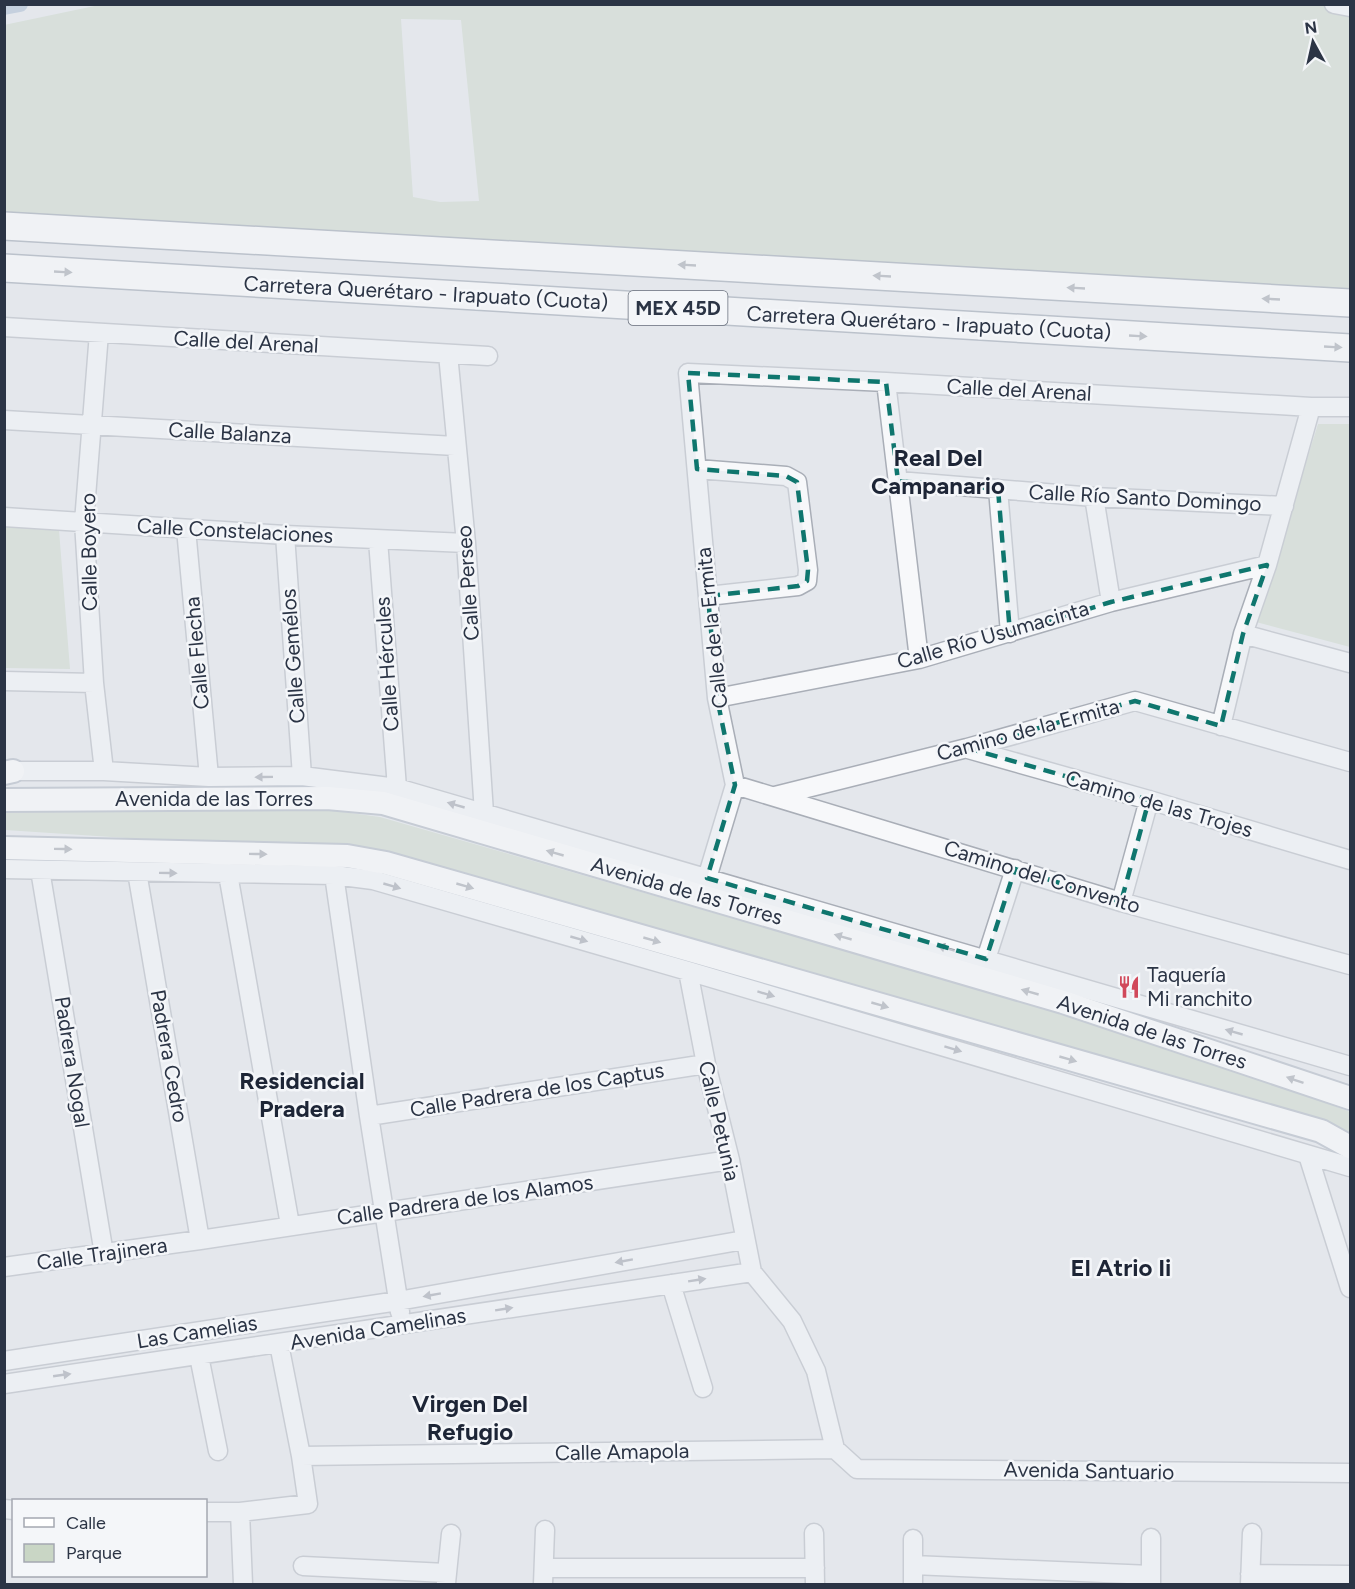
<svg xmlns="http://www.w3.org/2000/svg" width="1355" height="1589" viewBox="0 0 1355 1589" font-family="Figtree,sans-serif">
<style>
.green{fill:#c9d6c5;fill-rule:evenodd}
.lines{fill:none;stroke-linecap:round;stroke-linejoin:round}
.canal{stroke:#9fb4cc;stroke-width:16}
.minor-casing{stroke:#a9aeb7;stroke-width:21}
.major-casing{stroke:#a3abb8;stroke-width:26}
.highway-casing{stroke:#8b94a3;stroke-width:30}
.minor{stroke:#f7f8fa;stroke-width:18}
.major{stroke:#fff;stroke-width:22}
.highway{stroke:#fff;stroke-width:27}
.oneway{fill:#959aa2}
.oneway2{fill:#9196a0}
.marked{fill:none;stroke:#0f766e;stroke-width:4.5;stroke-dasharray:12 8;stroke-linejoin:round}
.labels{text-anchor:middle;stroke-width:5;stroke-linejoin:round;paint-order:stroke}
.shield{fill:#f4f6f9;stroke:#676e7b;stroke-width:1.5}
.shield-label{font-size:20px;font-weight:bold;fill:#2b3445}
.street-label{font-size:21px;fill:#2b3445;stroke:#f4f6f9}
.poi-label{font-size:21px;fill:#2b3445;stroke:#f4f6f9;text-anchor:start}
.quarter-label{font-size:24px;font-weight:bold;fill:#1d2536;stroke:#f4f6f9}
</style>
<rect width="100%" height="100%" fill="#e4e7ec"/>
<path class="green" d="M104,4L1350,5V289L1244,287L5,215L4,25ZM401,19L461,20L479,201L440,202L413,197Z
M1318,424H1350V647L1256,622Z
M5,526L59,530L70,669L5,668Z
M133,807L336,811L380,817L1177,1046L1350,1112V1134L366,849L332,844L142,839L5,830L4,813Z"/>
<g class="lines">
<path class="canal" d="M4,7L20,4"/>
<g class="minor-casing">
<path id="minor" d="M1334,4L1350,7
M4,327L488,356
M99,333L84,522L94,683L104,771
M448,354L466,543L484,813
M886,382L919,659
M4,420L455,446
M697,469L786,476L797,482L808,570L807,581L798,586L708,596
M898,481L1094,497L1284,506
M998,489L1010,633
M1094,497L1111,602
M4,517L285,535L466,543
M186,529L209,777
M285,535L302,776
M378,540L397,788
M1243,634L1350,663
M4,681L94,683
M717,698L919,659L1111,602L1267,565
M1221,726L1243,634L1267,565L1311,407
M968,749L1149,800L1350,860
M4,771H104L209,777L302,776L397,788L1350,1066
M735,785L1121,902L1350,965
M775,796L967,748L1135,701L1350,762
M4,869L334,875L373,880L688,971L1350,1167
M40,870L104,1254
M137,872L200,1240
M228,874L290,1225
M334,875L369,1116L400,1312
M707,878L735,785L717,698L688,373L886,382L1311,407H1350
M1121,902L1149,800
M986,959L1015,869
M688,971L706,1064L730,1160L752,1272L792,1321L816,1371L835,1449
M369,1116L706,1064
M1308,1155L1350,1288
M4,1267L200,1240L730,1160
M671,1284L703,1388
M199,1356L218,1451
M4,1361L398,1301L744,1240
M4,1384L752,1272
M835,1449L857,1469L1350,1473
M301,1456L835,1449
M4,1509L14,1510
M206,1512H240L308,1504L301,1456L279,1344
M240,1512L243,1584
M814,1533L815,1584
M1151,1538V1584
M913,1539V1584
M913,1565L1151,1575
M303,1566L446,1573
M544,1568H815
M1250,1574L1350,1575
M446,1583L451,1534
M543,1584L545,1530
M1250,1584L1252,1533"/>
</g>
<g class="major-casing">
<path id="major" d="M4,773L13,771
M4,800L327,798L383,803L1063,1002L1350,1098
M4,848L347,856L386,863L1321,1131L1350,1147"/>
</g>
<g class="highway-casing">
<path id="highway" d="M4,226L1350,303
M4,268L1350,348"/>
</g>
<use href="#minor" class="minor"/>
<use href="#major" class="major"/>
<use href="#highway" class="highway"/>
</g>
<defs><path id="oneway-solid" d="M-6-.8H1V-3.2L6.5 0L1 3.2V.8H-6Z" transform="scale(1.5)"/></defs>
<g class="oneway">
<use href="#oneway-solid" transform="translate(687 265) rotate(-177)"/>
<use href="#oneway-solid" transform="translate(63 272) rotate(3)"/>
<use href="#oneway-solid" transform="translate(882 276) rotate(-177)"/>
<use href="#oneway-solid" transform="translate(1076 288) rotate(-177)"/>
<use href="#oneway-solid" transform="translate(1271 299) rotate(-177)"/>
<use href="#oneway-solid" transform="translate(1138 336) rotate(3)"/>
<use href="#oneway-solid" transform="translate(1333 347) rotate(3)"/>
<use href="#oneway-solid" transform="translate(63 849) rotate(1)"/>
<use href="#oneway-solid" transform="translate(555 853) rotate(-164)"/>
<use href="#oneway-solid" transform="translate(258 854) rotate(1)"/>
<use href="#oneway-solid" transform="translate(465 886) rotate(16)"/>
<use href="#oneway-solid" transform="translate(843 937) rotate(-164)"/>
<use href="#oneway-solid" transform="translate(652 940) rotate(16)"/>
<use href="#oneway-solid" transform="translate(1030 992) rotate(-164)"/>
<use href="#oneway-solid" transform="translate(880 1005) rotate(16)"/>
<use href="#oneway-solid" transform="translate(1068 1059) rotate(16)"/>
<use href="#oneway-solid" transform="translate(1295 1080) rotate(-161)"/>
</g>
<g class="oneway2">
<use href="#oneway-solid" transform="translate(264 777) rotate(179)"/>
<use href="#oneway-solid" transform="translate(456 805) rotate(-164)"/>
<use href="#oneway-solid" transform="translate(168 873) rotate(1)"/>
<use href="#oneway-solid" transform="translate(392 886) rotate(16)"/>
<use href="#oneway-solid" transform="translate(579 939) rotate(16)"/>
<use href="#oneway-solid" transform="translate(946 948) rotate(-164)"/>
<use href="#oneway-solid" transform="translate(766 994) rotate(17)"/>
<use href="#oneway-solid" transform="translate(1234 1032) rotate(-164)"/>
<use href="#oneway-solid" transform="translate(953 1049) rotate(17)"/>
<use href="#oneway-solid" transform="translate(624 1261) rotate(170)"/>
<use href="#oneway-solid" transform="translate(697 1280) rotate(-9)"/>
<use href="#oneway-solid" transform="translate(432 1295) rotate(170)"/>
<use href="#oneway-solid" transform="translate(504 1309) rotate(-9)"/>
<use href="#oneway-solid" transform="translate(62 1375) rotate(-8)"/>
</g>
<path d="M0 0H1355V1589H0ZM688,373L886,382L898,481L998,489L1010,633L1111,602L1267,565L1243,634L1221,726L1135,701L967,748L1149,800L1121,902L1015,869L986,959L707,878L735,785L717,698L708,596L798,586L807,581L808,570L797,482L786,476L697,469Z" fill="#e4e7ec" fill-opacity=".55" fill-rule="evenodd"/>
<path class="marked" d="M688,373L886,382L898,481L998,489L1010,633L1111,602L1267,565L1243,634L1221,726L1135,701L967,748L1149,800L1121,902L1015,869L986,959L707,878L735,785L717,698L708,596L798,586L807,581L808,570L797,482L786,476L697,469Z"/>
<defs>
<g id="restaurant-bare" transform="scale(1.8)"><path d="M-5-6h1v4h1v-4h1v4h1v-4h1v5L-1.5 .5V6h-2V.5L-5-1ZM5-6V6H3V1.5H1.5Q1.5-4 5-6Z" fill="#d1495b" stroke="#f4f6f9" stroke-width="2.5" paint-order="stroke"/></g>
</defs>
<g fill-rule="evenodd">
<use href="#restaurant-bare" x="1129" y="987"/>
</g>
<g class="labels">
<rect class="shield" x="628.5" y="291" width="99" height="34" rx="4.5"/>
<g class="shield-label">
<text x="678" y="315">MEX 45D</text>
</g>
<g class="street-label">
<text transform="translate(426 293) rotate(3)" y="7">Carretera Querétaro - Irapuato (Cuota)</text>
<text transform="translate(929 323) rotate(3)" y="7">Carretera Querétaro - Irapuato (Cuota)</text>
<text transform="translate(246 342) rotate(3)" y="7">Calle del Arenal</text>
<text transform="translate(1019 390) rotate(3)" y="7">Calle del Arenal</text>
<text transform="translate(230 433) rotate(3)" y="7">Calle Balanza</text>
<text transform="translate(1145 498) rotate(3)" y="7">Calle Río Santo Domingo</text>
<text transform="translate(235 531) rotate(3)" y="7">Calle Constelaciones</text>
<text transform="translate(89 552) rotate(-91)" y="7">Calle Boyero</text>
<text transform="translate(468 583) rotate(-94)" y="7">Calle Perseo</text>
<text transform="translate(712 628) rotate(-96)" y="7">Calle de la Ermita</text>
<text transform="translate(993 635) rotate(-16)" y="7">Calle Río Usumacinta</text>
<text transform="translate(197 653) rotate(-95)" y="7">Calle Flecha</text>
<text transform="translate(293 656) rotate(-94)" y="7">Calle Gemélos</text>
<text transform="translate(387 664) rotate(-94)" y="7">Calle Hércules</text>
<text transform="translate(1028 730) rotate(-15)" y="7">Camino de la Ermita</text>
<text x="214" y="806">Avenida de las Torres</text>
<text transform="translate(1159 804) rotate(16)" y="7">Camino de las Trojes</text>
<text transform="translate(1042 877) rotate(17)" y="7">Camino del Convento</text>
<text transform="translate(687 891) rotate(16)" y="7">Avenida de las Torres</text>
<text transform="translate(1152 1032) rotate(18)" y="7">Avenida de las Torres</text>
<text transform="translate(169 1056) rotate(80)" y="7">Padrera Cedro</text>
<text transform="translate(72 1062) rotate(81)" y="7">Padrera Nogal</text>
<text transform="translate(537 1090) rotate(-9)" y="7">Calle Padrera de los Captus</text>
<text transform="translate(719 1121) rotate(77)" y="7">Calle Petunia</text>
<text transform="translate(465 1200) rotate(-8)" y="7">Calle Padrera de los Alamos</text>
<text transform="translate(102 1254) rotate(-8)" y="7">Calle Trajinera</text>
<text transform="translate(378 1329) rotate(-9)" y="7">Avenida Camelinas</text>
<text transform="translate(197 1332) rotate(-9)" y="7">Las Camelias</text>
<text transform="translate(622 1452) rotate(-1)" y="7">Calle Amapola</text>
<text transform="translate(1089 1471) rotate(1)" y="7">Avenida Santuario</text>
</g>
<g class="poi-label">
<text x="1147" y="982">Taquería<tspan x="1147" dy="24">Mi ranchito</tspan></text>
</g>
<g class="quarter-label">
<text x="938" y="466">Real Del<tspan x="938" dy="28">Campanario</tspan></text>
<text x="302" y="1089">Residencial<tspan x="302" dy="28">Pradera</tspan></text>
<text x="1121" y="1276">El Atrio Ii</text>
<text x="470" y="1412">Virgen Del<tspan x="470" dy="28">Refugio</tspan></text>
</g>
</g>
<rect width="1355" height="1589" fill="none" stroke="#2b3445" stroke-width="12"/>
<rect x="12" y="1499" width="195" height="78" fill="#f4f6f9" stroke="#a4a8b1" stroke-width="1.5"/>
<rect x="24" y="1518" width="30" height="9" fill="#ffffff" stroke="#a4a8b1" stroke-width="1.5"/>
<text x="66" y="1529" font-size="18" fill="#2b3445">Calle</text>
<rect x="24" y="1544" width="30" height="18" fill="#c9d6c5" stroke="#a4a8b1" stroke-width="1.5"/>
<text x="66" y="1559" font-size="18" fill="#2b3445">Parque</text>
<g transform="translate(1313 42) rotate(352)" stroke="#f4f6f9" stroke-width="4.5" paint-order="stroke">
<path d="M0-4.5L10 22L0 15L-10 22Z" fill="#2b3445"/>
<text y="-9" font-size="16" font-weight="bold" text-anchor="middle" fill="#2b3445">N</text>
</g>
</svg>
